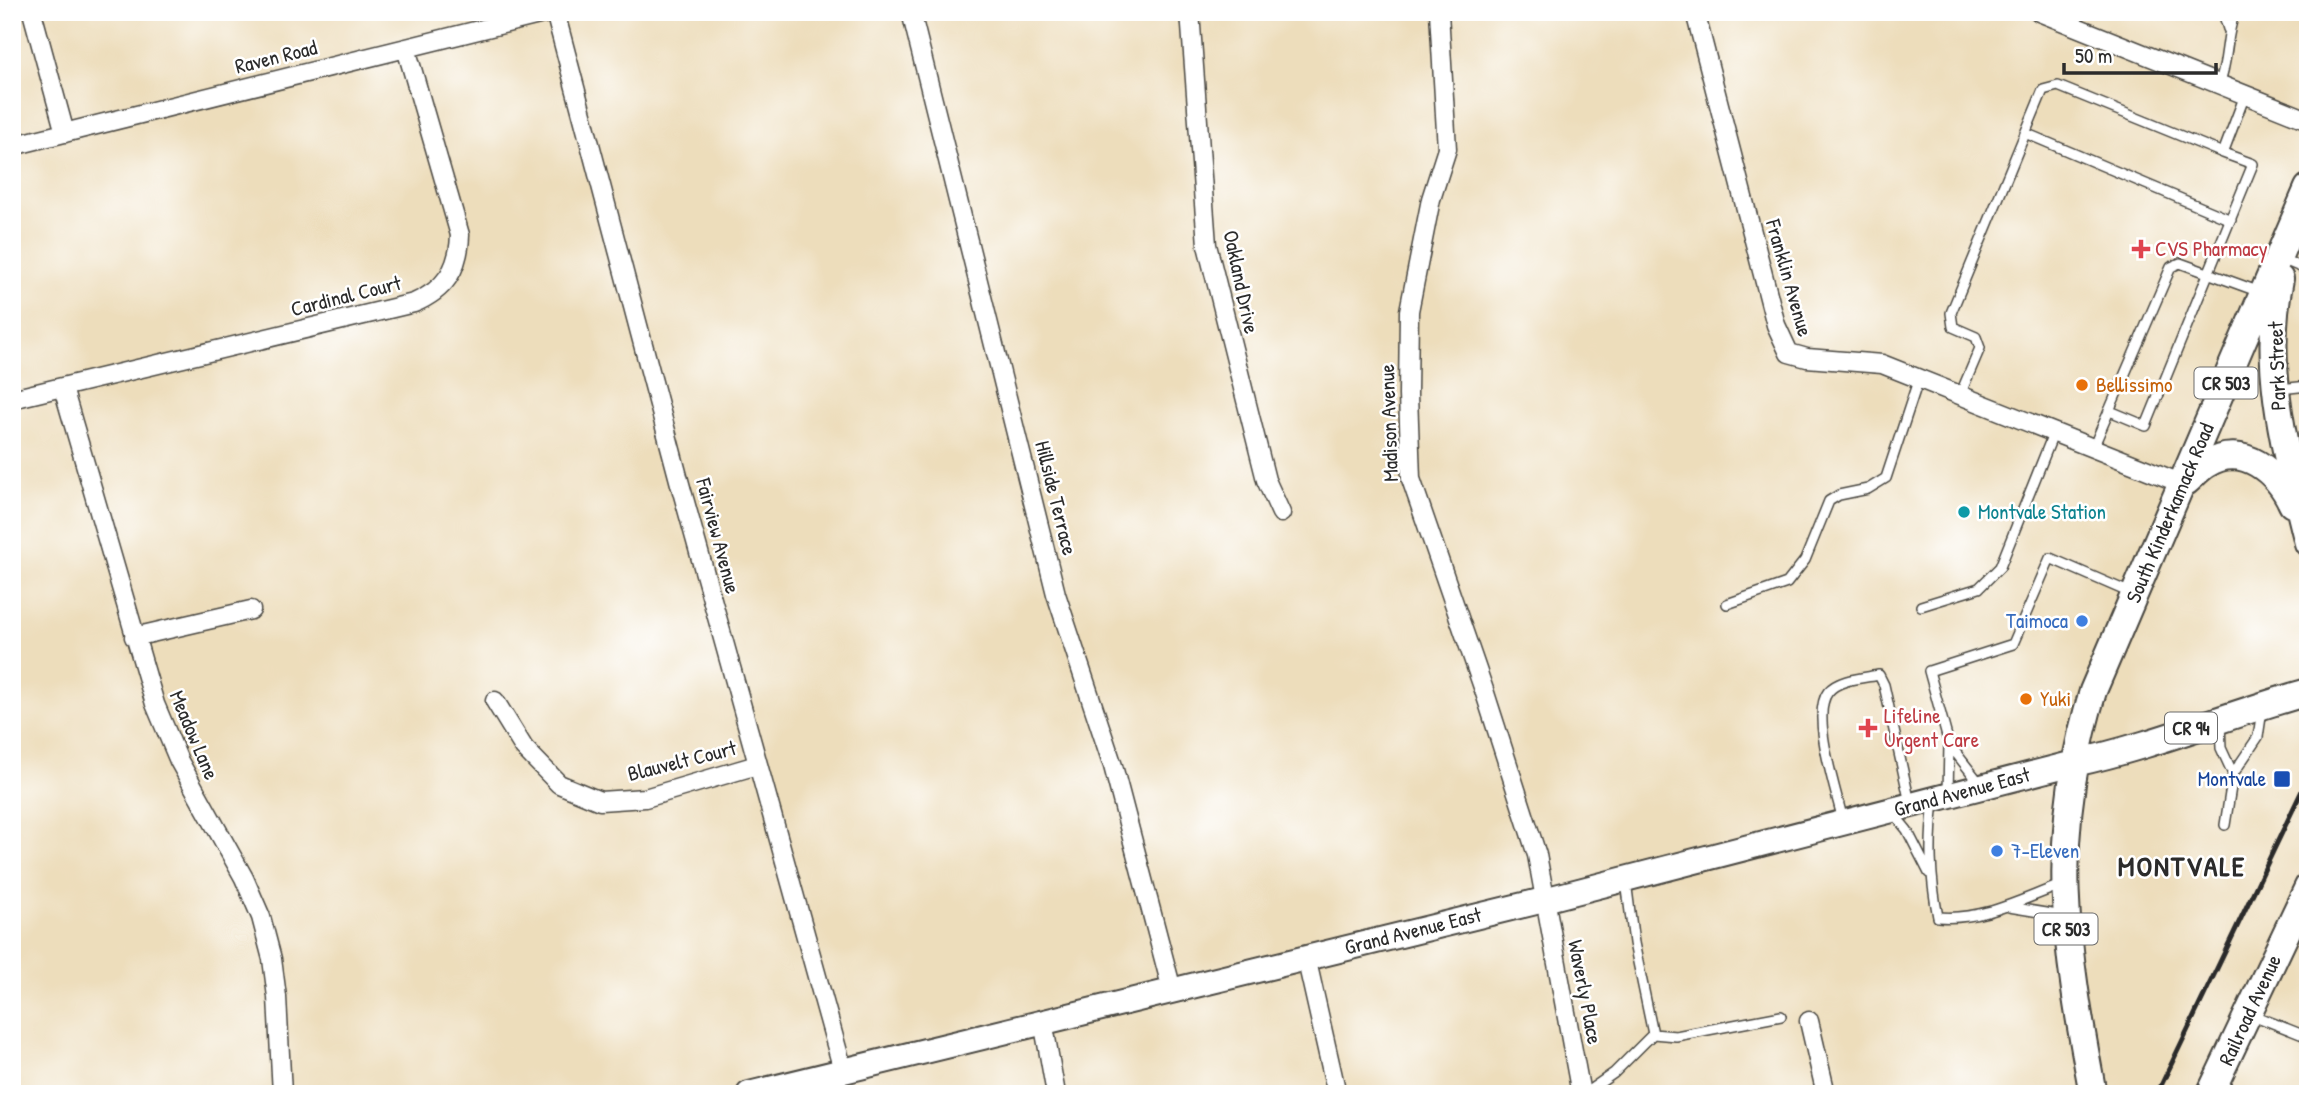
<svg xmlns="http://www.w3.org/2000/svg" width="2320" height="1106" viewBox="0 0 2320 1106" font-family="'Patrick Hand',sans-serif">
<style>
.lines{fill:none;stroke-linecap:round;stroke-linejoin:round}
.service-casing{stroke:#484641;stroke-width:12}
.minor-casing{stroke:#484641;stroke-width:21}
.secondary-casing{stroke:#484641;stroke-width:28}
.primary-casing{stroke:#484641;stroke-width:30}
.service{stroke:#fff;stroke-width:9}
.minor{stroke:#fff;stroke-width:18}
.secondary{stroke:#fff;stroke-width:24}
.primary{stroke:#fff;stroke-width:26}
.rail{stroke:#2b2b2b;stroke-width:5}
.health-dot{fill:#e0444e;stroke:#fff;stroke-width:2.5}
.food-dot{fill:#e8710a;stroke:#fff;stroke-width:2.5}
.culture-dot{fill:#0f9aa8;stroke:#fff;stroke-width:2.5}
.shop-dot{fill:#3f7fe0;stroke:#fff;stroke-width:2.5}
.transit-dot{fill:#1a4fb4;stroke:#fff;stroke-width:2.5}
.labels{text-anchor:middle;stroke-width:5;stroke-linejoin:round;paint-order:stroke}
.shield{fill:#fff;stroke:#6b6b6b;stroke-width:2}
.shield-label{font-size:19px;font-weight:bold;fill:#2b2b2b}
.street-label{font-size:21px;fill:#2b2b2b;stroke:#fff}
.health-label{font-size:21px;fill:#be3a42;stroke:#fff;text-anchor:start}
.food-label{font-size:21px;fill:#c56008;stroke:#fff;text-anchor:start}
.culture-label{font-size:21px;fill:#0d838f;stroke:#fff;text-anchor:start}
.shop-label{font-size:21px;fill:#366cbe;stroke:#fff;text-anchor:end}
.transit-label{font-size:21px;fill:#164399;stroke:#fff;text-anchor:end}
.district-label{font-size:28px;font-weight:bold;letter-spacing:2px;fill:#2b2b2b;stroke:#fff}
</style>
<rect width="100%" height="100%" fill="#fff"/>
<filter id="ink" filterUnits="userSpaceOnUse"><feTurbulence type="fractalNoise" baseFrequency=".0143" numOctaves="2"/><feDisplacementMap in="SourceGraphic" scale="14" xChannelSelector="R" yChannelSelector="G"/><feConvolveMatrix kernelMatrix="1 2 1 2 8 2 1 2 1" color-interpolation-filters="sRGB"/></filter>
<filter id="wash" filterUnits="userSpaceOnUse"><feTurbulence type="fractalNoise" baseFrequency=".00686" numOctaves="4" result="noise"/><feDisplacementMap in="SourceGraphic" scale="28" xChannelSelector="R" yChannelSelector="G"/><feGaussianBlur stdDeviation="1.57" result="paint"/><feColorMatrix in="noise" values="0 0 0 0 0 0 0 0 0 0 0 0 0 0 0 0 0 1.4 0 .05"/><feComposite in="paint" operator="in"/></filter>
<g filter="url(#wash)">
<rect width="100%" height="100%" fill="#edddbb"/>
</g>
<g filter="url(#ink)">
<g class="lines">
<g class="service-casing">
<path id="service" d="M2228,12L2225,19L2228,29
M2219,84C2229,60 2225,36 2235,12
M2025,133L2231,220
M2284,260L2308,270
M2280,389L2308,386
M1960,395L1980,348L1976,337L1953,327L1951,313L2043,90L2058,86L2223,153
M2110,411L2146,426L2253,164L2223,153L2245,95
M2093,448L2171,267L2180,263L2260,292
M2289,453L2308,447
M1727,604L1787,583L1805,560L1829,501L1839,495L1868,489L1886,478L1919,378
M1921,606L1979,588L2000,567L2054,432
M2220,722L2221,748L2233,774
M1949,744L1981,785
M1948,794L1949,744L1929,671L2013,644L2050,558L2133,594
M1934,802C1929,843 1930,877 1938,917C1982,921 2020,900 2061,885
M1893,813L1907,830L1929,873
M1843,821C1837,793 1810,715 1828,692C1838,679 1863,678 1879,675L1884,685L1910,803
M2225,825L2233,774L2258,737L2262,710
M1626,881L1634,943L1653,1034
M2009,907L2064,916
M2250,1014L2308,1037
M1584,1094L1614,1073L1653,1034L1676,1036L1781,1016"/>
</g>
<g class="minor-casing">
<path id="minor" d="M32,12L65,133
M555,12L680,484L843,1070
M911,12L1056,594L1113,766L1172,990
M1190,12L1207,245L1266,480L1281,513
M1439,12L1447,149L1431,199L1409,311L1408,395L1411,479L1484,690L1537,855L1581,1094
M1695,12L1776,325L1789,353L1807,358L1882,364L2183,484
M2039,12L2308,120
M12,146L551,12
M63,388L155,704L179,761L244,878L261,917L272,959L277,997L282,1094
M12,399L414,303C445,290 459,269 460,235L406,48
M134,637L251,610
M495,701L524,748L559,784L600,801L645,798L757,765
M1306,957L1337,1094
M1043,1021L1056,1094
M1809,1021L1826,1094"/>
</g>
<g class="secondary-casing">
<path id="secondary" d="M749,1094L1544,900L2074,763"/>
</g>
<g class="primary-casing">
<path id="primary" d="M2280,279C2261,369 2287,456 2308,543
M2186,482C2193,476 2200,468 2207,464C2243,441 2278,473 2292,504
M2074,763C2154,746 2229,714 2308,692
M2093,1094C2065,945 2048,839 2093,691L2308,188
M2210,1094L2308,887"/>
</g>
<use href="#service" class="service"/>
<use href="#minor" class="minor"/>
<use href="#secondary" class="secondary"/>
<use href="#primary" class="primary"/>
<path class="rail" d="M2157,1094L2308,778"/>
</g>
</g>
<g class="health-dot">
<path d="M2137.5 238.5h7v7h7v7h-7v7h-7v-7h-7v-7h7z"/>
<path d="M1864.5 717.5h7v7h7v7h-7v7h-7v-7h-7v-7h7z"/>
</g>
<g class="food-dot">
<circle cx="2082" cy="385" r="7"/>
<circle cx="2026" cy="699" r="7"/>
</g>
<circle class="culture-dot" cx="1964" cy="512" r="7"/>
<g class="shop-dot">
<circle cx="2082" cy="621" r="7"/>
<circle cx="1997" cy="851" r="7"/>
</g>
<rect class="transit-dot" x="2273" y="770" width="18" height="18" rx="3.5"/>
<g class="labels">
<g class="shield">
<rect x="2194.5" y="367.5" width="63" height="31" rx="5"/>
<rect x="2165" y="712.5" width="52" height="31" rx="5"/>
<rect x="2034.5" y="913.5" width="63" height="31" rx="5"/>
</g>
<g class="shield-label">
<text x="2226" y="390">CR 503</text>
<text x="2191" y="735">CR 94</text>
<text x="2066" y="936">CR 503</text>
</g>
<g class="street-label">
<text transform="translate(276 57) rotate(-14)" y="7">Raven Road</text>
<text transform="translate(1789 278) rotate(74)" y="7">Franklin Avenue</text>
<text transform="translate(1241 282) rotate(78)" y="7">Oakland Drive</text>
<text transform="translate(346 296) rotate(-14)" y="7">Cardinal Court</text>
<text transform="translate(2277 366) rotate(-92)" y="7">Park Street</text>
<text transform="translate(1389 423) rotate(-92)" y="7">Madison Avenue</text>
<text transform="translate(1056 498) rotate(76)" y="7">Hillside Terrace</text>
<text transform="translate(2170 513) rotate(-67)" y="7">South Kinderkamack Road</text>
<text transform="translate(718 536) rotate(75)" y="7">Fairview Avenue</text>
<text transform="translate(194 735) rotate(67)" y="7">Meadow Lane</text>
<text transform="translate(682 761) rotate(-14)" y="7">Blauvelt Court</text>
<text transform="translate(1962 792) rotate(-15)" y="7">Grand Avenue East</text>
<text transform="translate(1413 931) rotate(-14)" y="7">Grand Avenue East</text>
<text transform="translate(1585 992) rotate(79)" y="7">Waverly Place</text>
<text transform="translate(2250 1010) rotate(-65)" y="7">Railroad Avenue</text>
</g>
<g class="health-label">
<text x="2155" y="256">CVS Pharmacy</text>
<text x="1884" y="723">Lifeline<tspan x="1884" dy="24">Urgent Care</tspan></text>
</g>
<g class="food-label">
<text x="2096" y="392">Bellissimo</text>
<text x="2040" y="706">Yuki</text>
</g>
<g class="culture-label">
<text x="1978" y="519">Montvale Station</text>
</g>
<g class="shop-label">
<text x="2068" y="628">Taimoca</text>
<text x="2011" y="858" text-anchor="start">7-Eleven</text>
</g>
<g class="transit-label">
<text x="2266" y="786">Montvale</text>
</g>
<g class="district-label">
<text x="2182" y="876">MONTVALE</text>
</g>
</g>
<rect width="2320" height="1106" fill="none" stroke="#fff" stroke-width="42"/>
<path d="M2064 63v10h152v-10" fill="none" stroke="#2b2b2b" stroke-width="3.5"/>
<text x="2075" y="63" font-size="21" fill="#2b2b2b" stroke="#ffffff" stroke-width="5" paint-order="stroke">50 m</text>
</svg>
